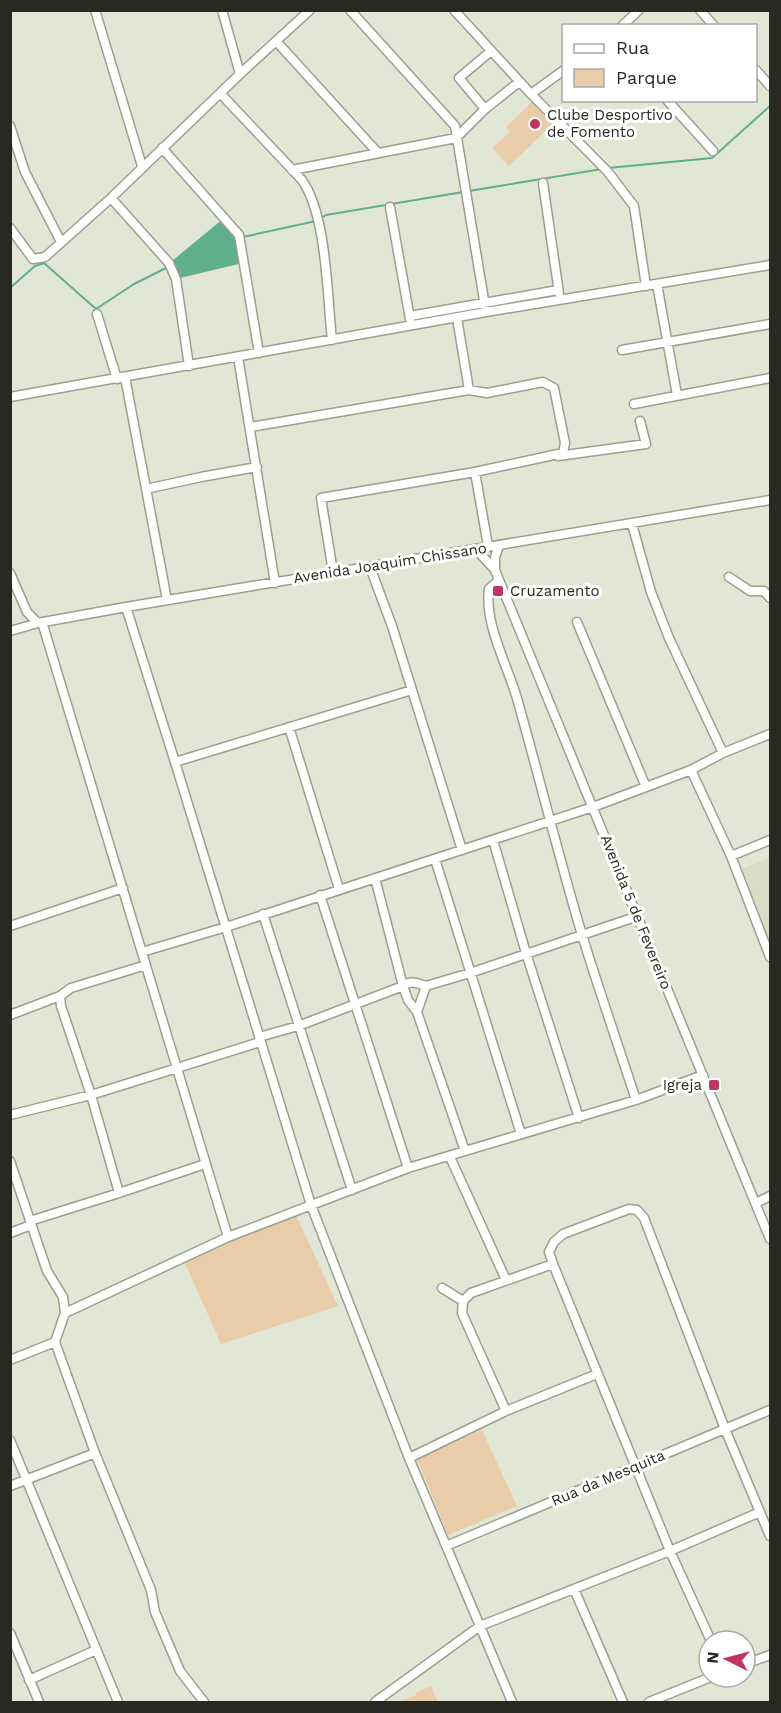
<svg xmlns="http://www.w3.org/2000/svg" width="781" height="1713" viewBox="0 0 781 1713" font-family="'Work Sans',sans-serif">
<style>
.built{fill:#d8dec5}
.green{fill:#e9cdaa}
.water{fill:#5faf8d}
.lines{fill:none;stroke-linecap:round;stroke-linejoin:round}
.stream{stroke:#5faf8d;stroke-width:2}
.minor-casing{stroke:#9b9f8f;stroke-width:11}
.minor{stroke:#fff;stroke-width:8}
.poi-dot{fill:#c23461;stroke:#fff;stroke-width:2}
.labels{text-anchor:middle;stroke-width:6;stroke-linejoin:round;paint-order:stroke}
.poi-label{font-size:15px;fill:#272922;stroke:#fff;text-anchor:start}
.street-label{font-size:15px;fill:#272922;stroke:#fff}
</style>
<rect width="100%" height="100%" fill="#e2e7d5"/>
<path class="built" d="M770,857V951L740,870Z"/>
<path class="green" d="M533,101L554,123L509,166L492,148L510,132L506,127Z
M296,1215L338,1306L221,1344L184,1261Z
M482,1430L517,1506L448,1535L416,1457Z
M431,1686L438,1702H398L416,1695V1693Z"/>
<path class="water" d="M224,218L237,235L243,263L180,278L172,261Z"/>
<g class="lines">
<path class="stream" d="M608,168L712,158L770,106
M469,191L602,169
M321,218L326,215L463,192
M243,237L316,221
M10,288L35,266L44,263L96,309L134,284L168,267"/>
<g class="minor-casing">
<path id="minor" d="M95,10L142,166
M222,10L240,74
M350,10L455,126L486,312
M454,10L531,94L608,172L634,206L646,286
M700,10L714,26
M622,26L639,10
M276,41L378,153
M756,70L770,86
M220,93L302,180C327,216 327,295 332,340
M531,94L564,70
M667,100L713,151
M485,109L459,78L491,51
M10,126L25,172L61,242
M162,148L239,235L259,353
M292,170L456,138L485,109L519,82
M543,183L559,293
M111,198L169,263L176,279L189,366
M390,207L410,319
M10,228L33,259L45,257L111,198L240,74L310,10
M657,284L677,395
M97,314L117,379
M410,316L558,290
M457,318L469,390
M622,350L770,324
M238,357L275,583
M125,377L167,600
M10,397L486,312L770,265
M634,404L770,378
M250,427L469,390L487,393L543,382L554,388L565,443L563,453L475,472L321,498L333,572
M558,456L646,444L640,421
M475,472L488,546
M146,489L201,477L257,467
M632,524L651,592L669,638L723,753
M476,549L495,570L499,580L770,1239
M370,567L392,626L462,850
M495,570V557L499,546
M10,573L27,612L38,623
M729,577L750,591H764L770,598
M499,580L489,589C484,625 509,668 518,702C540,780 559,858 582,935C599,990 618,1045 636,1100
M126,607L175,762L311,1205L409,1458L512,1702
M42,622L228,1237
M577,622L646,787
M10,631L38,623L126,607L770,500
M289,727L339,889
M175,762L412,690
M691,770L731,856L770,957
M493,840L526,953L579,1118
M731,856L770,840
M435,859L521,1134
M375,878L403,986L408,1000L417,1012L465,1151
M320,895L408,1168
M263,914L352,1190
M10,926L123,888
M142,952L226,927L593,807L691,770L723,753L770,734
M60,996L61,1006L91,1095L119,1193
M417,1012L426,986L470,973L638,916
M10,1015L60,996L71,988L146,965
M259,1037L298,1026L403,986C411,980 417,983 426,986
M10,1115L91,1095L260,1042
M450,1157L506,1280
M10,1161L47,1271L63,1297L65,1313L55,1342L95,1453L151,1590L155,1612L180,1671L204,1702
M756,1203L770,1196
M30,1221L119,1193L205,1164
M10,1233L31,1225
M442,1288L463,1301
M65,1313L228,1237L408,1168L636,1100L703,1075
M10,1360L55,1342
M506,1411L462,1313L463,1301L471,1293L553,1264
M10,1440L118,1702
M409,1458L506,1411L597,1374
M10,1486L95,1453
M446,1546L770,1410
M574,1589L623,1702
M10,1633L39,1702
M711,1641L670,1551L553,1264L549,1252L554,1242L563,1234L629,1209L637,1210L644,1218L725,1429L770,1536
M745,1664L770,1655
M29,1680L96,1650
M375,1702L480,1626L670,1551L760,1512
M649,1702L711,1677"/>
</g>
<use href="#minor" class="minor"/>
</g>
<g class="poi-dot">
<circle cx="535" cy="124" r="6"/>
<rect x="492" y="585" width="12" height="12" rx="3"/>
<rect x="708" y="1079" width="12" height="12" rx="3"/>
</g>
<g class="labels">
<g class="poi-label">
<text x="547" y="120">Clube Desportivo<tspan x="547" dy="17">de Fomento</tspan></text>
<text x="510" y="596">Cruzamento</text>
<text x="702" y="1090" text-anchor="end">Igreja</text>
</g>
<g class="street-label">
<text transform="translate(390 563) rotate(-9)" y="5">Avenida Joaquim Chissano</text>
<text transform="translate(636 912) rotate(68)" y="5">Avenida 5 de Fevereiro</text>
<text transform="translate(608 1478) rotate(-23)" y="5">Rua da Mesquita</text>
</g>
</g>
<rect width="781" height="1713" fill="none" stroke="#272922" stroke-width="24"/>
<rect x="562" y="24" width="195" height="78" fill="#ffffff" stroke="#a9a9a7" stroke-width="1.5"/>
<rect x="574" y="44" width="30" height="9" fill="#ffffff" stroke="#a9a9a7" stroke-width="1.5"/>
<text x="616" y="54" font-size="18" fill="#272922">Rua</text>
<rect x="574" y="69" width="30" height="18" fill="#e9cdaa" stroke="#a9a9a7" stroke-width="1.5"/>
<text x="616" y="84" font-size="18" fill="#272922">Parque</text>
<g transform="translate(727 1659) rotate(276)"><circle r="28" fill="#ffffff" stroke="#a9a9a7" stroke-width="1.5"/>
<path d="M0-4.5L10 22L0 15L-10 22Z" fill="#c23461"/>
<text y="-9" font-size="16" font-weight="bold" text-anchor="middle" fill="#272922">N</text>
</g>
</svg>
